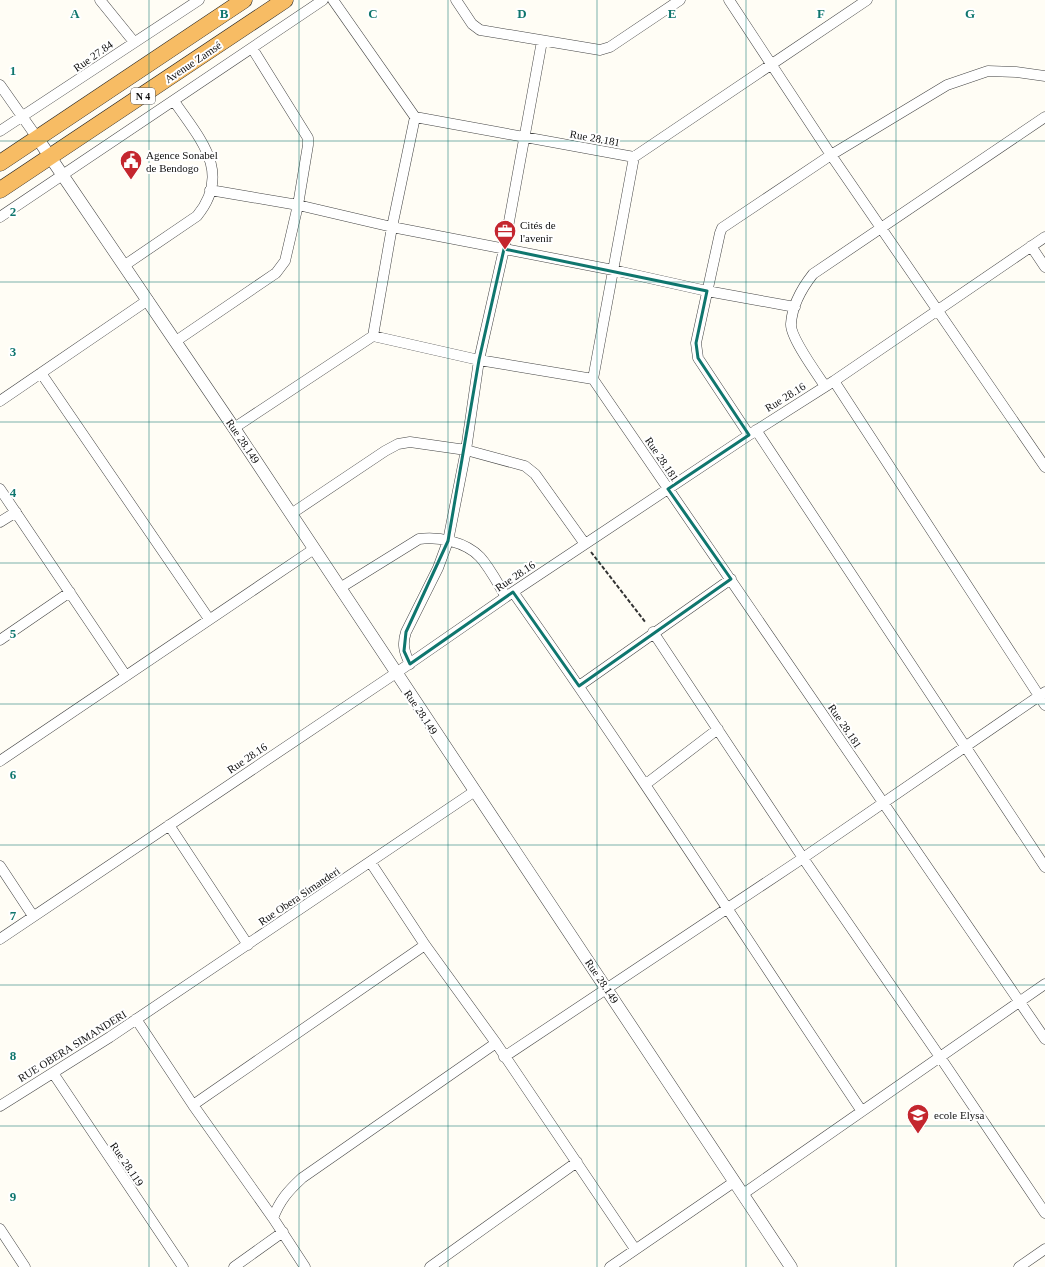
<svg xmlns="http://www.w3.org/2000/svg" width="1045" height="1267" viewBox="0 0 1045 1267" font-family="Georgia,serif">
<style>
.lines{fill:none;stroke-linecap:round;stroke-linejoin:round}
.minor-casing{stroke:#444;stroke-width:11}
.tertiary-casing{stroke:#444;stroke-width:13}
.trunk-casing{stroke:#222;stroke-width:17}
.path{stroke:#333;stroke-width:2;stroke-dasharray:4 2;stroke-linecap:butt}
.minor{stroke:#fff;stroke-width:10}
.tertiary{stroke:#fff;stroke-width:12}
.trunk{stroke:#f7bc64;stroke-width:16}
.marked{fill:none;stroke:#0f766e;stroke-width:3;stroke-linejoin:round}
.grid{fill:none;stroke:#0f766e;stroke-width:1;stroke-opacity:0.55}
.labels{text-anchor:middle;stroke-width:4;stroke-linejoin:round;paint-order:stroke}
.shield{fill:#fff;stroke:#585858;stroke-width:1}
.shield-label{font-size:10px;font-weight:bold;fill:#111}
.street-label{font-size:11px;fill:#111;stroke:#fff}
.poi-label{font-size:11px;fill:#111;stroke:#fff;text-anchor:start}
.grid-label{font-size:13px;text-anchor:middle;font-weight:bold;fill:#0f766e;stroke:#fff;stroke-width:4;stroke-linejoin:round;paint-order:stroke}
</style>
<rect width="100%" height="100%" fill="#fffdf5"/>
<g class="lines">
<g class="minor-casing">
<path id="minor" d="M100,0L134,42
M333,0L415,117L634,157
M456,0L472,24L480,30L600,50L610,47L680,0
M729,0L831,155L1045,467
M0,85L38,139
M0,131L199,0
M634,157L593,379L1045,1039
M634,157L867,0
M210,190L298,205L392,227L613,270L707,291L795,307
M0,217L323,0
M1031,246L1045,267
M125,265L197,216C233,172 199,138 174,101
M373,336L392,227L415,117
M176,341L276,273L285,261L298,205L308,145V138L252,48
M41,373L209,619
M834,381L1045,705
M825,386C817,374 790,337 791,324C792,306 802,288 813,274L1045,117
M0,401L148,300
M234,428L373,336L479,360L593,379
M756,430L1045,867
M749,435L698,358L696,343L720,233L722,228L831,155L947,85L988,71L1016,72L1045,76
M0,489L126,676
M291,514L385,451L398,444L410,442L466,450L525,466L535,474L585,544
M0,522L16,512
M340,588L419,539C438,536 466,542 480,557C490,568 498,584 506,597
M513,592C633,762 745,937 861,1110
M653,632L803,858L940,1057L1045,1213
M0,640L70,592
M410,664C404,652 402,644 406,632L438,568L448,541L466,450L479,360L504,249L542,41
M579,686L731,579
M0,761L314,549
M646,784L718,729
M169,825L248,945
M371,863L425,945L496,1043L635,1249
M0,866L33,916
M0,939L396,673L513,592L749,435L834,381L1045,237
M136,1019L193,1105L273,1218L305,1267
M504,1057L803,858L1045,692
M53,1073L183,1267
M193,1105L425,945
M0,1106L110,1037L475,791
M743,1194L1045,984
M273,1218C280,1200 288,1191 302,1178L496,1043
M0,1229L25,1267
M234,1267L283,1232
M430,1267L577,1162
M610,1267L734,1182
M1019,1267L1045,1249"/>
</g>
<g class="tertiary-casing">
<path id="tertiary" d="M38,139L234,428L791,1267"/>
</g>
<g class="trunk-casing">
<path id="trunk" d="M0,163L244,0
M0,190L285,0"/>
</g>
<path class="path" d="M591,552L646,623"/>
<use href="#minor" class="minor"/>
<use href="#tertiary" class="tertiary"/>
<use href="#trunk" class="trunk"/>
</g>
<path class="marked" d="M504,249L707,291L696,343L698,358L749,435L668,489L731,579L579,686L513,592L410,664L404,651L406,632L448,541L479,360Z"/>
<path class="grid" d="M149,0V1267M299,0V1267M448,0V1267M597,0V1267M746,0V1267M896,0V1267M0,141H1045M0,282H1045M0,422H1045M0,563H1045M0,704H1045M0,845H1045M0,985H1045M0,1126H1045"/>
<defs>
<g id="civic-pin" transform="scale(1.15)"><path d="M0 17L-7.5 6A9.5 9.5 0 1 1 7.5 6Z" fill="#c4262e" stroke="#fff"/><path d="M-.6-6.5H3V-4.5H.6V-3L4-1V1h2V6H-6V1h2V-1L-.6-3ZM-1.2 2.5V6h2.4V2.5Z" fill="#fff"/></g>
<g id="office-pin" transform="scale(1.15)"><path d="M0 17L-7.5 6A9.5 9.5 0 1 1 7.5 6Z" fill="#c4262e" stroke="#fff"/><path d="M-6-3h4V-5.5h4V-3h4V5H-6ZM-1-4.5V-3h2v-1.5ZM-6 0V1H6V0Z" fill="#fff"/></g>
<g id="school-pin" transform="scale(1.15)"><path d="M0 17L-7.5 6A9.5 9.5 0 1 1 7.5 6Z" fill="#c4262e" stroke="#fff"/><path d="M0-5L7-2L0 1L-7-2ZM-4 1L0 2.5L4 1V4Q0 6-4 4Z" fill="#fff"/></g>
</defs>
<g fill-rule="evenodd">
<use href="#civic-pin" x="131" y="161"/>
<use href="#office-pin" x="505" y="231"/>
<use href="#school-pin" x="918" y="1115"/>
</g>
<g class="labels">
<rect class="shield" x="131" y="88" width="24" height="16" rx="3"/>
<g class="shield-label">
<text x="143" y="100">N 4</text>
</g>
<g class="street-label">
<text transform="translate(93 56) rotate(-35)" y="4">Rue 27.84</text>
<text transform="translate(193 62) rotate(-34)" y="4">Avenue Zamsé</text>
<text transform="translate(595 138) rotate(10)" y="4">Rue 28.181</text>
<text transform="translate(785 397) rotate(-32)" y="4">Rue 28.16</text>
<text transform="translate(243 441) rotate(56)" y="4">Rue 28.149</text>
<text transform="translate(662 459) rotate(56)" y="4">Rue 28.181</text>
<text transform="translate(515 576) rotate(-34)" y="4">Rue 28.16</text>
<text transform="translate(421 712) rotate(56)" y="4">Rue 28.149</text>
<text transform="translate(845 726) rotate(56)" y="4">Rue 28.181</text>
<text transform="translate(247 758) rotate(-34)" y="4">Rue 28.16</text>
<text transform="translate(299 896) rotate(-34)" y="4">Rue Obera Simanderi</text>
<text transform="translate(602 981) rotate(56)" y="4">Rue 28.149</text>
<text transform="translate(72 1046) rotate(-32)" y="4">RUE OBERA SIMANDERI</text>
<text transform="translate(127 1164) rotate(56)" y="4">Rue 28.119</text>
</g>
<g class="poi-label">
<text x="146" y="159">Agence Sonabel<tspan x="146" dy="13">de Bendogo</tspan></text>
<text x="520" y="229">Cités de<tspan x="520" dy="13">l'avenir</tspan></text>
<text x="934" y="1119">ecole Elysa</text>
</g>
</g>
<g class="grid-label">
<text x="75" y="18">A</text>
<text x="224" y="18">B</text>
<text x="373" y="18">C</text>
<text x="522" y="18">D</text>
<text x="672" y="18">E</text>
<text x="821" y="18">F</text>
<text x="970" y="18">G</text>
<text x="13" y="75">1</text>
<text x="13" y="216">2</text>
<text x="13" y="356">3</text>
<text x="13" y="497">4</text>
<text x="13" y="638">5</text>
<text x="13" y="779">6</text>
<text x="13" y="920">7</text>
<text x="13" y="1060">8</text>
<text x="13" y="1201">9</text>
</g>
</svg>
